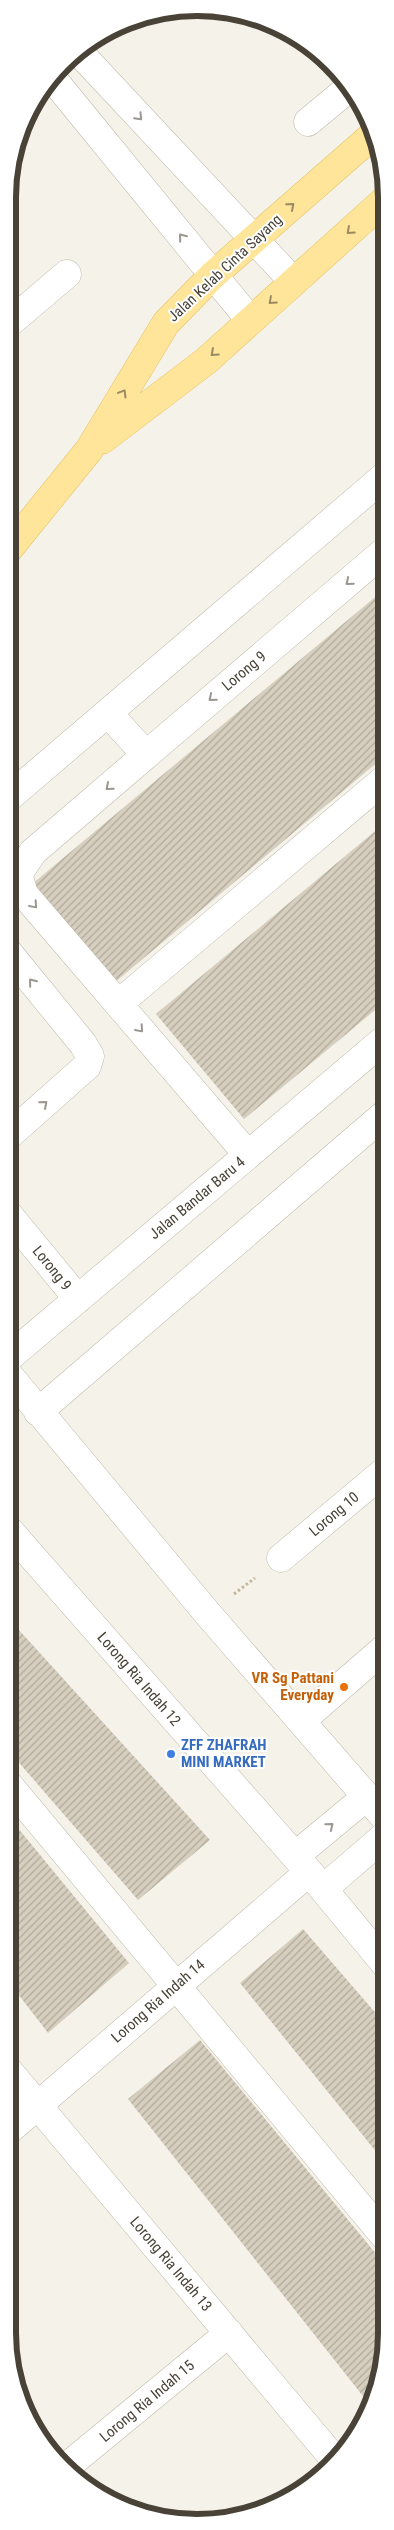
<svg xmlns="http://www.w3.org/2000/svg" width="394" height="2530" viewBox="0 0 394 2530" font-family="'Roboto Condensed',sans-serif">
<style>
.building{fill:url(#building-hatch)}
.lines{fill:none;stroke-linecap:round;stroke-linejoin:round}
.minor-casing{stroke:#c0baac;stroke-width:29}
.major-casing{stroke:#e4c368;stroke-width:29}
.path{stroke:#c2b69d;stroke-width:3;stroke-dasharray:2.5 2.5;stroke-linecap:butt}
.minor{stroke:#fff;stroke-width:28}
.major{stroke:#fee599;stroke-width:28}
.oneway{stroke:#9a9791}
.oneway2{stroke:#9a8b63}
.food-dot{fill:#e8710a;stroke:#fff;stroke-width:2}
.shop-dot{fill:#3f7fe0;stroke:#fff;stroke-width:2}
.labels{text-anchor:middle;stroke-width:4;stroke-linejoin:round;paint-order:stroke}
.street-label{font-size:15px;fill:#484237;stroke:#fff}
.food-label{font-size:15px;font-weight:bold;fill:#c56008;stroke:#fff;text-anchor:end}
.shop-label{font-size:15px;font-weight:bold;fill:#366cbe;stroke:#fff;text-anchor:start}
.rim{fill:none;stroke:#484237;stroke-width:6}
</style>
<defs>
<pattern id="building-hatch" width="6" height="6" patternUnits="userSpaceOnUse" patternTransform="scale(1.25)"><rect width="6" height="6" fill="#d6cebe"/><path d="M-1 1l2-2M0 6l6-6M5 7l2-2" fill="none" stroke="#b0a99b"/></pattern>
</defs>
<rect width="100%" height="100%" fill="#f5f2e9"/>
<path class="building" d="M386,588V755L114,983L31,885Z
M386,822V1001L244,1119L156,1014Z
M8,1618L210,1840L138,1900L8,1750Z
M8,1816L129,1963L48,2033L8,1981Z
M303,1929L386,2025V2164L240,1983Z
M200,2040L386,2266V2346L370,2405L128,2099Z"/>
<g class="lines">
<g class="minor-casing">
<path id="minor" d="M78,51L293,281
M53,79L250,320
M308,122L349,88
M8,324L67,274
M108,713L146,755L386,550
M146,755L33,852L18,874L24,894L248,1155
M8,798L386,475
M118,1004L386,778
M8,1136L87,1066L90,1056L83,1044L8,952
M8,1214L78,1299
M8,1358L386,1038
M8,1374L208,1614L386,1819
M38,1412L386,1113
M8,1529L309,1872L386,1965
M281,1558L386,1470
M301,1721L386,1647
M8,1784L386,2238
M295,1856L366,1797
M323,1889L386,1835
M8,2070L334,2459
M8,2131L309,1872
M65,2468L229,2333"/>
</g>
<g class="major-casing">
<path id="major" d="M102,440L206,361L386,199
M8,550L89,450L166,323L213,275L373,135"/>
</g>
<path class="path" d="M234,1594L255,1578"/>
<use href="#minor" class="minor"/>
<use href="#major" class="major"/>
</g>
<defs><path id="oneway-chevron" d="M-2-3.5L2.5 0L-2 3.5" fill="none" stroke-width="1.6" stroke-linecap="round" stroke-linejoin="round" transform="scale(1.25)"/></defs>
<g class="oneway">
<use href="#oneway-chevron" transform="translate(139 117) rotate(46)"/>
<use href="#oneway-chevron" transform="translate(182 237) rotate(-129)"/>
<use href="#oneway-chevron" transform="translate(349 582) rotate(140)"/>
<use href="#oneway-chevron" transform="translate(212 698) rotate(140)"/>
<use href="#oneway-chevron" transform="translate(109 787) rotate(139)"/>
<use href="#oneway-chevron" transform="translate(34 905) rotate(49)"/>
<use href="#oneway-chevron" transform="translate(32 982) rotate(-129)"/>
<use href="#oneway-chevron" transform="translate(140 1029) rotate(49)"/>
<use href="#oneway-chevron" transform="translate(44 1104) rotate(-41)"/>
<use href="#oneway-chevron" transform="translate(330 1826) rotate(-40)"/>
</g>
<g class="oneway2">
<use href="#oneway-chevron" transform="translate(291 206) rotate(-41)"/>
<use href="#oneway-chevron" transform="translate(350 231) rotate(138)"/>
<use href="#oneway-chevron" transform="translate(272 301) rotate(138)"/>
<use href="#oneway-chevron" transform="translate(214 353) rotate(138)"/>
<use href="#oneway-chevron" transform="translate(123 393) rotate(-59)"/>
</g>
<circle class="food-dot" cx="344" cy="1687" r="5"/>
<circle class="shop-dot" cx="171" cy="1754" r="5"/>
<g class="labels">
<g class="street-label">
<text transform="translate(225 268) rotate(-43)" y="5">Jalan Kelab Cinta Sayang</text>
<text transform="translate(244 671) rotate(-40)" y="5">Lorong 9</text>
<text transform="translate(197 1198) rotate(-40)" y="5">Jalan Bandar Baru 4</text>
<text transform="translate(52 1268) rotate(51)" y="5">Lorong 9</text>
<text transform="translate(334 1514) rotate(-40)" y="5">Lorong 10</text>
<text transform="translate(139 1679) rotate(49)" y="5">Lorong Ria Indah 12</text>
<text transform="translate(158 2001) rotate(-41)" y="5">Lorong Ria Indah 14</text>
<text transform="translate(171 2264) rotate(50)" y="5">Lorong Ria Indah 13</text>
<text transform="translate(147 2401) rotate(-40)" y="5">Lorong Ria Indah 15</text>
</g>
<g class="food-label">
<text x="334" y="1683">VR Sg Pattani<tspan x="334" dy="17">Everyday</tspan></text>
</g>
<g class="shop-label">
<text x="181" y="1750">ZFF ZHAFRAH<tspan x="181" dy="17">MINI MARKET</tspan></text>
</g>
</g>
<path d="M0 0H394V2530H0ZM197 16H197A181 181 0 0 1 378 197V2333A181 181 0 0 1 197 2514H197A181 181 0 0 1 16 2333V197A181 181 0 0 1 197 16Z" fill="#fff" fill-rule="evenodd"/>
<path class="rim" d="M197 16H197A181 181 0 0 1 378 197V2333A181 181 0 0 1 197 2514H197A181 181 0 0 1 16 2333V197A181 181 0 0 1 197 16Z"/>
</svg>
